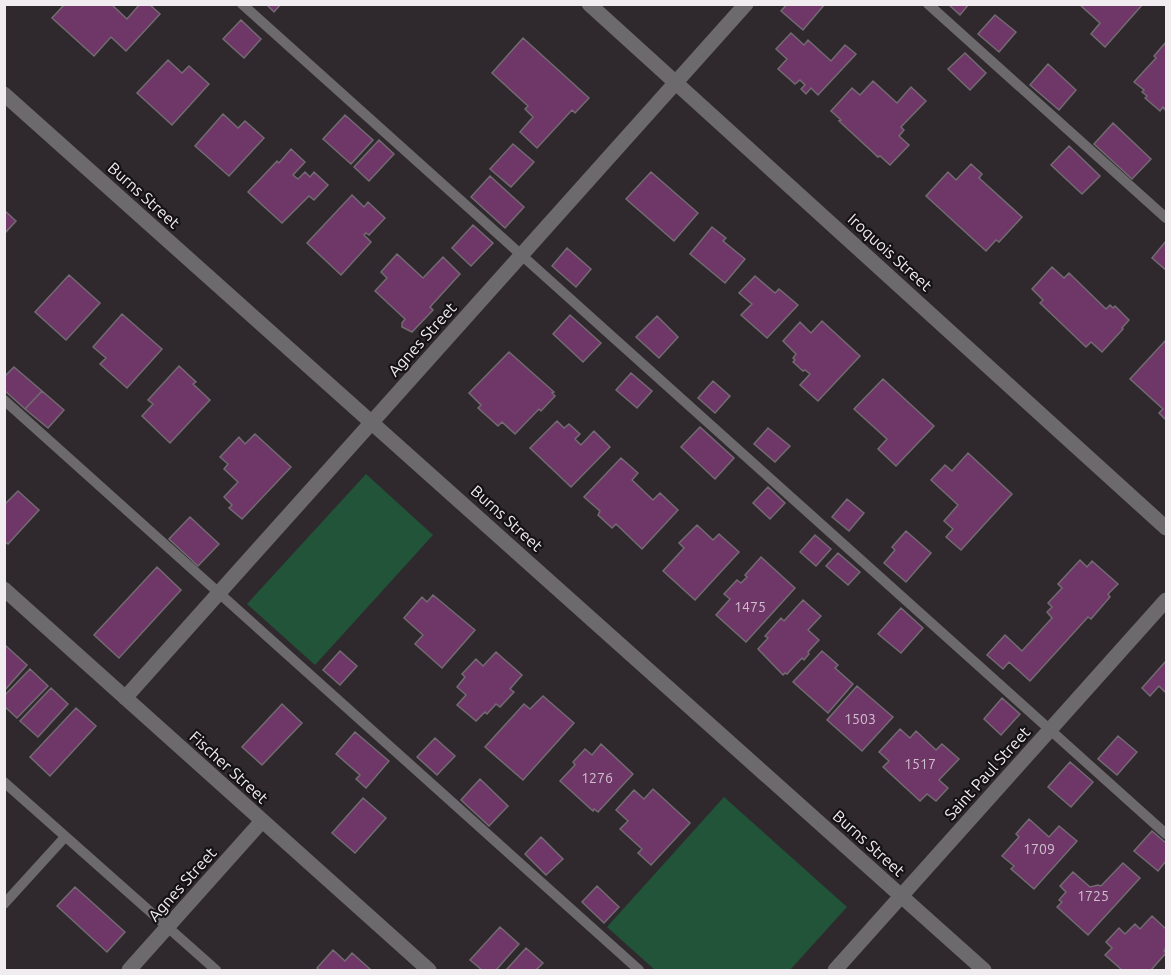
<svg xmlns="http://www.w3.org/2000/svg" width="1171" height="975" viewBox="0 0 1171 975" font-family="Ubuntu,sans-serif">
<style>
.green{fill:#215438}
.building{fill:#6f3768;stroke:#726b71;stroke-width:1.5}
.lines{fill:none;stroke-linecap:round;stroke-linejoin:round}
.service{stroke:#6d6a6d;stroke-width:10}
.minor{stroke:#6d6a6d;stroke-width:15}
.labels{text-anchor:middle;stroke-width:4.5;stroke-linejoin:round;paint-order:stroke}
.number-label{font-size:14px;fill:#d0bfcd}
.street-label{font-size:16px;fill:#f0ecef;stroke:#151215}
</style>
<rect width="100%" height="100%" fill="#2f292e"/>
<path class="green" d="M366,474L433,535L315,665L247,604Z
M724,797L847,907L790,970H655L607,927Z"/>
<path class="building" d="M62,4H111L127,19L140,4H149L160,14L126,51L111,37L94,56L52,18L63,6Z
M266,4H281L274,12Z
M787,4H825L803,30L781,11Z
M948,4H969L960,15Z
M1079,4H1143L1105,47L1091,34L1100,23Z
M995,15L1016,32L999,52L978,34Z
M241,20L261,39L244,58L223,39Z
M791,33L804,45L808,40L831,61L845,45L856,54L818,95L811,88L806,94L801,89L805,85L800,80L795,84L778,69L787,59L776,49Z
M523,38L589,98L575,113L572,110L537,148L520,132L533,117L525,109L528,106L492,73Z
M1166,42V111L1163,107L1160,111L1145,98L1147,96L1142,92L1144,90L1134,82L1156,58L1154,56Z
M965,53L986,73L970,90L948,69Z
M168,60L182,73L189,66L209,84L172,125L137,93Z
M1048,64L1076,90L1059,110L1030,85Z
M873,81L897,103L911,87L926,101L901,127L904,130L899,136L909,145L890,165L880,156L878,157L839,121L841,120L831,111L852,88L860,95Z
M223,114L238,128L245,121L264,138L229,176L195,146Z
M345,115L373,140L351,164L323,139Z
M1113,123L1151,159L1132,179L1094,144Z
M379,140L394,154L369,181L354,167Z
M513,144L534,162L511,187L490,169Z
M1069,146L1100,176L1082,194L1051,165Z
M291,149L305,162L293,175L298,179L305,172L310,177L314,172L328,185L314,200L309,196L282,223L248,192L277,161L279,163Z
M971,164L982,174L979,178L1022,217L999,242L996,240L986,251L926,196L948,172L956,180Z
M651,172L698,213L674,241L626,199Z
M490,176L524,207L505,228L471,197Z
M352,195L364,207L368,202L385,218L369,235L366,233L364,235L371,242L341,275L307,243Z
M4,210L16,221L4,234Z
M473,225L493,243L471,266L452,248Z
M712,227L726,238L723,241L745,259L725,283L690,254Z
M1166,241V270L1152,258Z
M567,248L591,269L576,287L552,266Z
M397,254L423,278L443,257L460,274L430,307L433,310L412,332L402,327V323L405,319L375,291L387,278L381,272Z
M1052,267L1064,278L1069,273L1106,309L1110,305L1113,308L1115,306L1129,320L1122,328L1123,329L1102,352L1091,342L1086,347L1040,303L1043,300L1032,289Z
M69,275L100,303L66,340L35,312Z
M755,276L775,293L779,289L798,305L767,338L741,315L752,304L739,293Z
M122,314L162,349L127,388L100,364L106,358L93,347Z
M570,315L601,343L583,362L553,334Z
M657,316L678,337L659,358L636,337Z
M822,321L860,356L818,401L800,385L810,374L805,370L803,371L793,362L795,360L793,358L796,354L783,341L800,322L811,333Z
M1165,341L1166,343V420L1159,413L1163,409L1130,379Z
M509,352L554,392L552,393L555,396L541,411L539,409L515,434L502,422L498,426L478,408L481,405L469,393Z
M179,366L196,382L193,384L210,400L170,443L142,416L153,404L148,400Z
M14,367L42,391L25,409L4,390V377Z
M631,373L652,391L637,408L616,390Z
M883,379L934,426L896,466L878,449L887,439L854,409Z
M713,381L730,396L715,413L698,398Z
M42,391L64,410L48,428L25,409Z
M557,421L564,428L569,424L580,434L575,439L581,445L594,431L610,447L571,487L530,448Z
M700,427L734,458L715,479L681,447Z
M768,428L790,446L775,462L754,444Z
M255,434L291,467L242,519L229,508L232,505L224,497L238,482L224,469L228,464L220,457L239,437L245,444Z
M968,453L1012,494L961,550L946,537L953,529L944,521L958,505L931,480L945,465L952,471Z
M621,458L638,473L632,480L653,500L660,493L678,510L642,549L616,524L612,528L598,515L600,511L584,497Z
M768,487L785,503L770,519L753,503Z
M18,491L39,510L8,544L4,541V505Z
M847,499L864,513L849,531L832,517Z
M190,517L219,544L198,566L169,539Z
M697,525L713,540L719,534L739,552L695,600L663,571L684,548L679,543Z
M906,531L931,553L906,582L884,563L895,550L892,547Z
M815,535L831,549L816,566L800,552Z
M838,553L860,572L848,585L826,566Z
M761,557L795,588L746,642L716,615L730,599L724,594L737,580L741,583L747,577L745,575Z
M1080,560L1087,567L1092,561L1118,584L1108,594L1110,597L1091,619L1088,617L1030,681L1009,662L1003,669L987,655L1005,635L1022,651L1052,618L1047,612L1052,607L1048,603L1062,588L1058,584Z
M157,567L181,590L119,658L94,635Z
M433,595L475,630L442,668L415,644L423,635L404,618L422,597L427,602Z
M803,600L821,616L808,630L819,640L808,652L809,654L804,660L802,658L787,674L785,673L783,675L758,649L768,638L765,636L781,618L784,621Z
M901,608L923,628L901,653L878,634Z
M6,646L27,665L4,691V648Z
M340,651L357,666L340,685L323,670Z
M822,651L838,665L835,668L853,684L828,713L793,682Z
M496,652L522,675L510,689L514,692L500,707L496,704L487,714L485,712L476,721L457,705L466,695L457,687L465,677L462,674L476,659L483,666Z
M1166,661V693L1159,686L1150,696L1142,688Z
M30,669L48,686L17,718L4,706V696Z
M857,686L893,717L862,751L827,720Z
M51,688L68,704L38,737L20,721Z
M543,696L574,723L523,780L485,747L524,704L530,709Z
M1002,698L1020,714L1001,735L984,719Z
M282,704L302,723L262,765L242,747Z
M76,708L96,726L50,776L30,757Z
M900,729L910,738L916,731L936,750L942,744L959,759L939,780L948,788L936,801L927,794L920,801L883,767L889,761L879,752Z
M355,732L389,761L366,788L356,779L360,775L336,754Z
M1118,736L1137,752L1117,775L1098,759Z
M435,738L455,756L437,775L417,757Z
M601,744L633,774L598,812L594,809L593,811L560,781L575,765L573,762L585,749L592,755Z
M1070,762L1093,782L1071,807L1048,787Z
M480,779L508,806L489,826L461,800Z
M653,789L690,823L651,865L638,853L642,849L620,829L628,821L616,810L634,790L644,799Z
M363,798L386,818L355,853L332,833Z
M1029,819L1049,837L1059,826L1077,841L1034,889L1011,869L1014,866L1002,856L1019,837L1016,834Z
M1152,831L1166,843V861L1158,871L1134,851Z
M541,837L563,859L546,875L525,854Z
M1123,863L1140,878L1088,935L1057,907L1062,902L1059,900L1066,892L1060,886L1073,872L1090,887L1098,885L1101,886Z
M597,886L619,907L604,923L582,902Z
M75,887L125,932L107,952L57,906Z
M1152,916L1166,929V947L1164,951L1166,953L1151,970H1122L1105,955L1112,948L1106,942L1119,928L1125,934L1135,924L1140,929Z
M500,927L519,944L496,970H482L470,960Z
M526,948L543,963L536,970H506Z
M333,950L345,961L352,953L371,970H319L317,968Z"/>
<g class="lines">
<path class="service" d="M242,4L1166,834
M928,4L1166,218
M4,400L639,970
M4,782L216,970
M4,904L65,837"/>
<path class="minor" d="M589,4L1166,528
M4,94L984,970
M4,589L429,970
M125,698L746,4
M129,970L262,821
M835,970L1166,600"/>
</g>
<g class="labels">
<g class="number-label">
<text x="750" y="612">1475</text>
<text x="860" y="724">1503</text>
<text x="920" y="769">1517</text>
<text x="597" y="783">1276</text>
<text x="1039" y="854">1709</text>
<text x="1093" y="901">1725</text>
</g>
<g class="street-label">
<text transform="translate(144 195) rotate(42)" y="6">Burns Street</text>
<text transform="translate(890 252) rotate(42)" y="6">Iroquois Street</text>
<text transform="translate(422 339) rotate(-48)" y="6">Agnes Street</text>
<text transform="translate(507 518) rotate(42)" y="6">Burns Street</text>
<text transform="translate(229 767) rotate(42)" y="6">Fischer Street</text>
<text transform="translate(987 773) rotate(-48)" y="6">Saint Paul Street</text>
<text transform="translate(869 843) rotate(42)" y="6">Burns Street</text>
<text transform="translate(182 884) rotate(-48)" y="6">Agnes Street</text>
</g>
</g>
<rect width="1171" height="975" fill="none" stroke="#f0ecef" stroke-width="12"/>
</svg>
